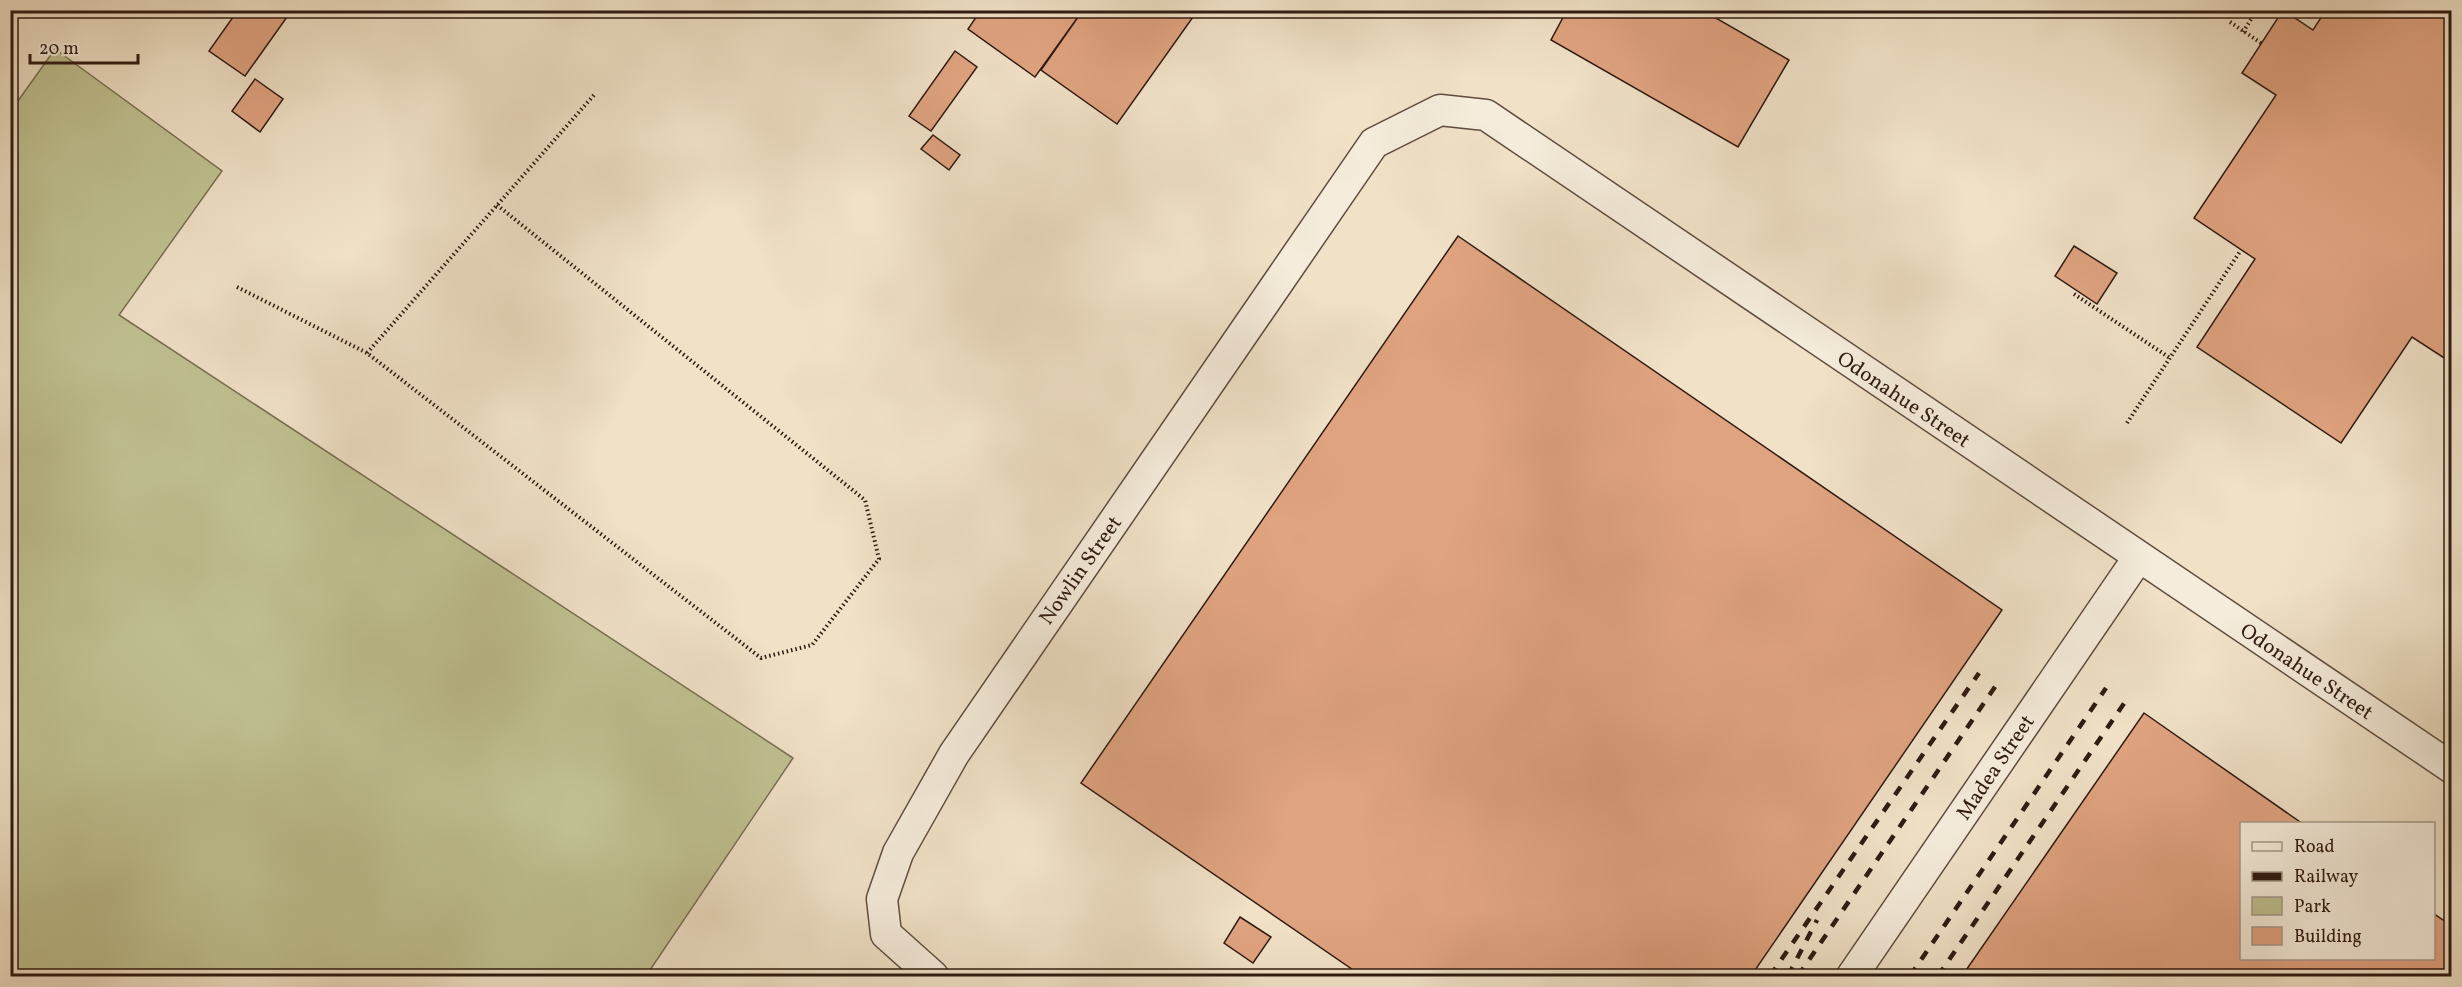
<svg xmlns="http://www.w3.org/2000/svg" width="2462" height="987" viewBox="0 0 2462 987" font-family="Vollkorn,serif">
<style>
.green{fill:#c0c191;stroke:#786e52;stroke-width:1.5}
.building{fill:#e0a380;stroke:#2f1a12;stroke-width:1.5}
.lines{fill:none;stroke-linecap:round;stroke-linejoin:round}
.street-casing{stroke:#5f4c3f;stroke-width:33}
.path{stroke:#2f1a12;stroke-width:4;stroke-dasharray:1.5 3;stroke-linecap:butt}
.street{stroke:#f5ecdb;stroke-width:30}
.rail{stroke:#2f1a12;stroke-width:4.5;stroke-dasharray:10 10;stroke-linecap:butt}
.labels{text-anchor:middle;stroke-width:5;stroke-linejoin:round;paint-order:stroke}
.street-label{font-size:21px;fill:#2f1a12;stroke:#f5ecdb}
</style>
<rect width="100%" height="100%" fill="#f0e1c7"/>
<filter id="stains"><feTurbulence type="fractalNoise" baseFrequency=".00333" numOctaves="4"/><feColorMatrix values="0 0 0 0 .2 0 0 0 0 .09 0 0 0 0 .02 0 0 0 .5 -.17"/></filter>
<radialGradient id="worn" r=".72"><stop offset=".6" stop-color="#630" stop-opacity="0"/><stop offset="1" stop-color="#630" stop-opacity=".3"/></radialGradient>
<path class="green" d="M55,49L222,171L119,315L793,758L646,976H11L10,112Z"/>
<path class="building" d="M238,10H292L245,76L209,51Z
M981,10H1083L1035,77L968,29Z
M1083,10H1198L1117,124L1041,70Z
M1567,10H1702L1789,60L1738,147L1551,40Z
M2283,10L2313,30L2326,10H2452V363L2412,337L2341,443L2197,347L2255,259L2194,218L2276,95L2242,73Z
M955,51L977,67L931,131L909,116Z
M255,79L283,99L260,132L232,111Z
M933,135L960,155L949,170L921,149Z
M1458,236L2002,610L1751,976H1362L1081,783Z
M2074,246L2117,273L2097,304L2055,276Z
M2144,713L2303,824H2242V958H2434V914L2452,926V976H1962Z
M1240,917L1271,937L1253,963L1224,943Z"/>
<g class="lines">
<g class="street-casing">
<path id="street" d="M933,976L886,934L882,899L898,853L954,754L1374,143L1440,110L1486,115L2452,768
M1852,976L2138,558"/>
</g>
<path class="path" d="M2230,22L2261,43
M2243,32L2257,10
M237,287L367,353L761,658L812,645L879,559L865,500L497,205
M2074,294L2170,358
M367,353L594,95
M2127,423L2241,250"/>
<use href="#street" class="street"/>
<path class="rail" d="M1770,976L1979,673
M1788,976L1817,920
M1798,976L1999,681
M1910,976L2106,688
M1938,976L2127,699"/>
</g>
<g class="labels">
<g class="street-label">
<text transform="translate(1904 399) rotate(34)" y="7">Odonahue Street</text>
<text transform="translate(1080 570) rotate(-55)" y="7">Nowlin Street</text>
<text transform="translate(2307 671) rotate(34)" y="7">Odonahue Street</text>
<text transform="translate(1995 767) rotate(-56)" y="7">Madea Street</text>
</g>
</g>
<rect width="2462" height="987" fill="none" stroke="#f0e1c7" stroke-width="36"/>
<rect x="12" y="12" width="2438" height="963" fill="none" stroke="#2f1a12" stroke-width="3"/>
<rect x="18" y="18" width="2426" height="951" fill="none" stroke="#2f1a12" stroke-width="1.5"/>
<rect x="2240" y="822" width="195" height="138" fill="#f5ecdb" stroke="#a6988b" stroke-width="1.5"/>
<rect x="2252" y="842" width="30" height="9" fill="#f5ecdb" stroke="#a6988b" stroke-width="1.5"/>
<text x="2294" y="852" font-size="18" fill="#2f1a12">Road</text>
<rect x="2252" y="872" width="30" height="9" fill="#2f1a12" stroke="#a6988b" stroke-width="1.5"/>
<text x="2294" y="882" font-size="18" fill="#2f1a12">Railway</text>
<rect x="2252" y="897" width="30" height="18" fill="#c0c191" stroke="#a6988b" stroke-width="1.5"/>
<text x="2294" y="912" font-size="18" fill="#2f1a12">Park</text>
<rect x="2252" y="927" width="30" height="18" fill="#e0a380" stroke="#a6988b" stroke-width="1.5"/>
<text x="2294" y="942" font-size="18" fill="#2f1a12">Building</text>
<path d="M30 54v9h108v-9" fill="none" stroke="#2f1a12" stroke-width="3"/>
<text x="39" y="54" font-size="18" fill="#2f1a12" stroke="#f5ecdb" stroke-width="4.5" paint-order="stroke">20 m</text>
<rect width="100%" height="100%" filter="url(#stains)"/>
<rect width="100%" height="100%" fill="url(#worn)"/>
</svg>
